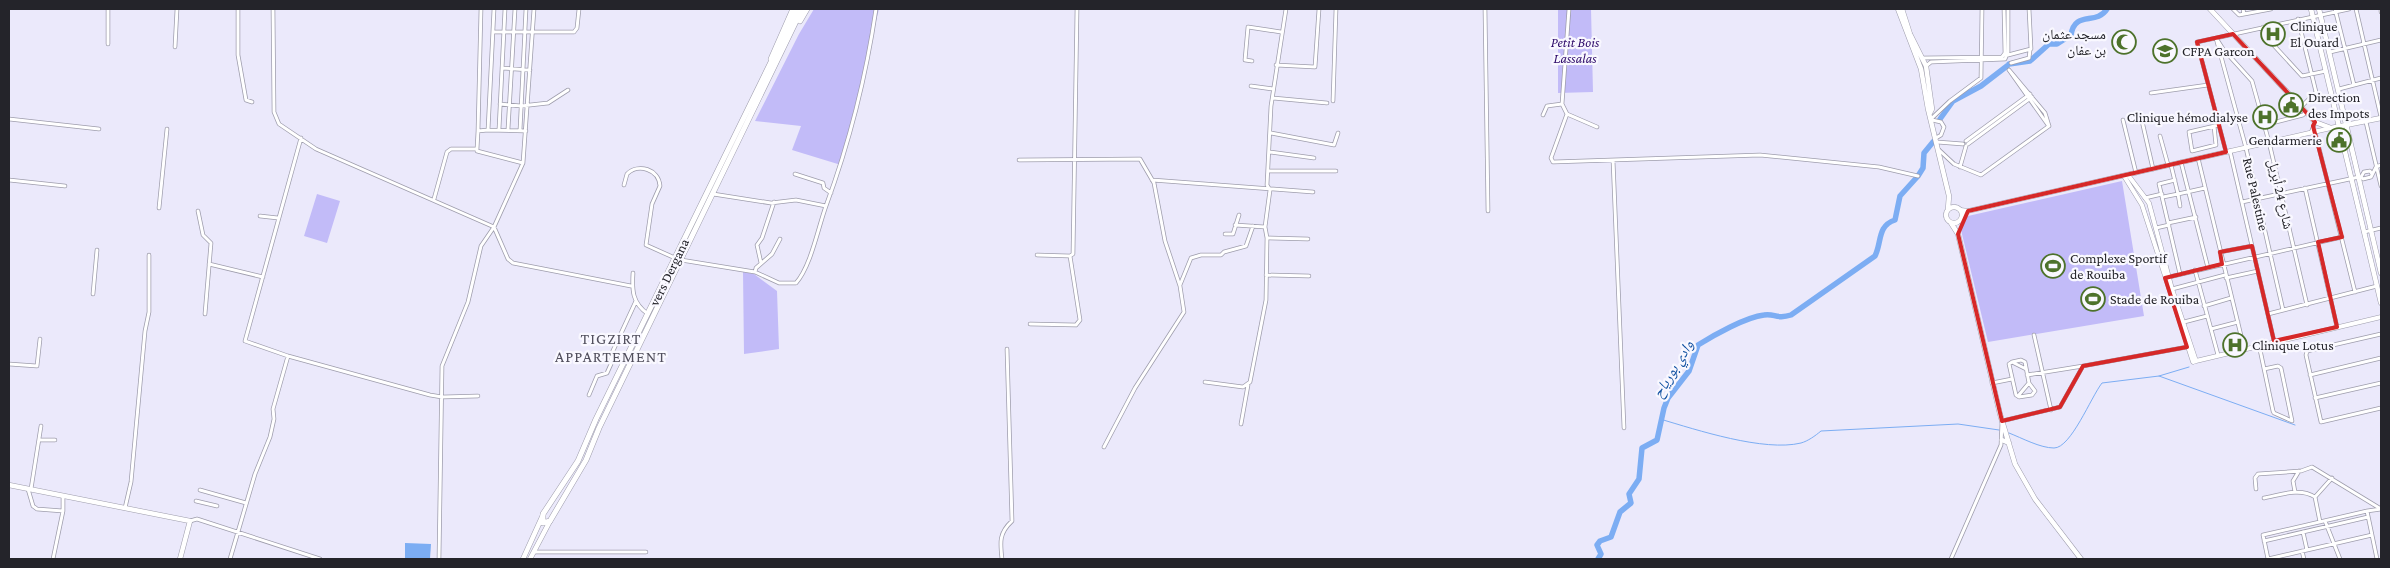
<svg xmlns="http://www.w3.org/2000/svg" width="2390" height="568" viewBox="0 0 2390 568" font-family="'Crimson Pro','Noto Naskh Arabic',serif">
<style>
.green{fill:#c2bbf8}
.water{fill:#7cadf3}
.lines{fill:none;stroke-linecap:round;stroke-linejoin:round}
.stream{stroke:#7cadf3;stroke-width:1}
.river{stroke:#7cadf3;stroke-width:5.5}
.minor-casing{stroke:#9e9dac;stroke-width:4.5}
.tertiary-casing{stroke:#9e9dac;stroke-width:5}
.secondary-casing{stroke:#9e9dac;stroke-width:5.5}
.primary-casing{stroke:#9e9dac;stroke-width:5.5}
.trunk-casing{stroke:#9e9dac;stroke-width:6}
.minor{stroke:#fff;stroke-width:3}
.tertiary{stroke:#fff;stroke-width:4}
.secondary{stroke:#fff;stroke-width:4.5}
.primary{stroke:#fff;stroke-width:4.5}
.trunk{stroke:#fff;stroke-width:5}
.marked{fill:none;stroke:#d62828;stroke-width:4;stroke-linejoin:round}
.labels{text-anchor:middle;stroke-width:4.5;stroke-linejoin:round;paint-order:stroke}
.poi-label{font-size:14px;fill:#24242a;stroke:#f9f8ff;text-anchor:start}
.park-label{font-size:14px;font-style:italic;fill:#2e0b6a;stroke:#f9f8ff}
.street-label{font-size:14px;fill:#24242a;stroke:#f9f8ff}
.water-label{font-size:15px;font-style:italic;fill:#1151a2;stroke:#f9f8ff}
.quarter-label{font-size:16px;letter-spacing:1px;fill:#514f5d;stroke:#f9f8ff}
</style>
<rect width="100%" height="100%" fill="#ebe9fb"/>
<path class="green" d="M814,9H879L841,165L792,150L801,126L755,121L799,34Z
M1558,9H1591L1593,92L1558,93Z
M2122,181L2144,316L1988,342L1961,230L1963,222L1968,216Z
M317,194L340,201L327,243L304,236Z
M743,272L754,274L777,291L779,349L744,354Z"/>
<path class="water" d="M405,543L431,544L430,559H405Z"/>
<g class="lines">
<path class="stream" d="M2159,376L2189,367
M1660,419C1697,430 1764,452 1801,443C1808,441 1815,436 1821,431L1958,424L1999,430
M2009,433C2022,438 2040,448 2054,448C2071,448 2091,397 2102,383L2159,376L2295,425"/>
<path class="river" d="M2009,64L2030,61L2049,44H2057L2071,35C2075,10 2096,26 2107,9
M1940,119L1953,101L1981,86L2007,66
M1598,559L1601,554L1597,545L1600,541L1611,537L1620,512L1631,503L1629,494L1639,479L1642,448L1657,440L1664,408L1668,398L1689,371L1698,345C1714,335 1746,317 1764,315C1775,313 1776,320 1791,315L1875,256C1882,242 1877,226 1895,220L1900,196L1918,176L1923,168L1924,153L1933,142"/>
<g class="minor-casing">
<path id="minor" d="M108,9V44
M238,9V55L246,100L252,102
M273,9L274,112L279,124L316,149L494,227L508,259L513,263L631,286
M481,9L478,131L488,130L494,9
M1485,9L1488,211
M1569,9L1562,104L1567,114L1597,127
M2233,9L2239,15L2271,9
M2243,9L2244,14
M2335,9L2354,85
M2356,9L2381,117
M2381,9V12
M2298,19L2316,92L2302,106
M2263,27L2267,38L2302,76L2326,71
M494,32H574L577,28L579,9
M175,47L177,9
M2330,52L2381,40
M2008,55L2031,49L2029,9
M1923,58L2002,57L2005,53L2004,9
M1252,61L1245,60L1248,27L1281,32
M2011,63L2029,58L2030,50
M1276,65L1315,67L1319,9
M1926,66L1931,62L2005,59L2008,52V9
M502,68L530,70
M2009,70L2045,113L2049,126
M2009,70L2048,125
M1251,86L1273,89
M2339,89L2381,78
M2151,93L2208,85
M1273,98L1327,103
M1333,101L1336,9
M500,104L521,106L548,103L568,90
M1567,114L1551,158L1553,162L1760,155L1879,167L1918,176
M1543,115L1547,106L1562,104
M9,119L99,129
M1931,119L1950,101L1981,78L1982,9
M1932,120L1941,122L1944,127L1941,135L1936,138
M2123,120L2136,173
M2142,121L2153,169
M2366,122L2381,186
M2264,125L2303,115L2306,112
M2214,126L2216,145L2192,151L2189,132L2219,125
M499,129L505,9
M508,129L515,9
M488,130L526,131
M520,130L526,9
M2315,132L2355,292
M1271,133L1334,145L1338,133
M2311,133L2315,122
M2160,136L2168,165
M301,138L245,341L288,356L430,395L442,397L478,396
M1966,141L2030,94
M1937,142L1963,144
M1968,144L2032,97
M477,149V151L523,163
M1939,150L1954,164L1981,175L2049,126
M2230,151L2274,341
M1270,152L1314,158
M2226,152L2197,42L2216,38L2223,49L2252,81L2269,142L2307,305
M2198,158L2244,348
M1019,160L1140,159L1154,183L1165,241L1180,286L1184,312L1135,388L1104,447
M1613,160L1624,428
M2181,162L2208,268
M2171,165L2178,194L2205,188
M1960,167L1966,146
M1269,171H1336
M795,174L823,183L824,188L831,193
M2372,174L2370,171L2364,172L2361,177L2363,179L2371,177L2376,167L2381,165
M9,180L65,186
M1152,180L1313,192
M2175,180L2159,184L2180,274
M624,185L627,174C638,163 659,169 660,186L652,204L646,245L675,258
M2305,188L2337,327
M713,194L771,203L796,200L826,206C818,228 811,266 796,283H779L755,272L756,268L772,254L780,239
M2163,197L2178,194L2180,206
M2145,198L2162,194
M434,199L447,152L451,149H477L478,131
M2242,202L2359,177
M826,206C850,141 866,77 876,9
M159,208L167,129
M198,211L203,235L211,243L205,314
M260,216L278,218
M2168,223L2196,217
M1235,225L1265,227
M2156,228L2169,225
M2364,232L2381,228
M1225,234H1233L1239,215
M1267,238L1308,239
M2220,252L2252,246
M1037,255L1070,256
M681,260L755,272
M761,263L757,245L762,238L774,202
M209,264L263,277
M2195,270L2218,355
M633,273C632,290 632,303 648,314
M1266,275L1309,276
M2169,277L2342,237
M2226,278L2258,271
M1180,285L1191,258L1201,255H1221L1224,252L1246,246L1253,226
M2172,289L2225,275
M93,294L97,250
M2204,306L2231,298
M2283,310L2246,148L2216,38L2349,9
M2268,314L2377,286
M2184,322L2207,316
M1030,324L1076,325L1080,320L1070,256L1073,254L1077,9
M2211,329L2238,322
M2381,334L2307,351L2306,355L2321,422L2381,408
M2034,335L2051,410
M2259,345L2273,411L2274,413L2292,421L2281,368L2278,366L2264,369
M2021,360L2025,362L2029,383L2035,391L2032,395L2019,397L2016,395L2009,364L2012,362Z
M2012,362L2026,369
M9,364L37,366L40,339
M2027,375L2083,366
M2310,375L2381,358
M1205,382L1243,387L1250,382L1266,300L1267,238L1265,227L1270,190L1267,185L1271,106L1286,9
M1992,383L2012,379
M589,395L597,376L607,373L611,364V355L636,301
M2018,396L2029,383
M2315,398L2381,383
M1241,424L1248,385
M40,440H55
M28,489L33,506L37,509L63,511
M31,489L41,426
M2256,489L2255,478L2258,474L2301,471L2312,467L2381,509
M200,490L246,503
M2295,492L2293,481L2299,471
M2315,497L2332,478
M2264,498C2280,495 2300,487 2315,497L2320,522
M196,501L217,506
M125,508L131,482L145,331L149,312V255
M190,521L197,519L320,559
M2325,521L2340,559
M2303,532L2307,550
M2264,541L2368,517
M2302,551L2304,559
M534,552H646
M53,559L63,511V496
M230,559L255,474L270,437L274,419L273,409L288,356
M439,559L442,366L468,302L481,246L494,227L523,163L534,9
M1002,559C1000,542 999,533 1012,521L1007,349
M1951,559L2001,445L2002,421L2060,407L2083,366L2187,347
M2268,559L2263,535L2367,511
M2268,559L2372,535
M2377,559L2367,511L2381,509"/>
</g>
<g class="tertiary-casing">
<path id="tertiary" d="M2128,175L2149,203L2172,289L2196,361
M2124,176L2142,205L2193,362L2196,361
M1961,210L1968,211L2331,128
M1962,216L1968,211
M2196,361L2381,317"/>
</g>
<g class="secondary-casing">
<path id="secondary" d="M2210,9L2315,122L2331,128L2381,118
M2311,9L2381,303
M2319,9L2381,273
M9,485L190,521L180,559"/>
</g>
<g class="primary-casing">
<path id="primary" d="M1898,9L1921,69L1928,109L1949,196L1948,209
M1902,9L1910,34L1926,66L1932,109L1930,113
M1946 215a8 8 0 1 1 16 0a8 8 0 1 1-16 0Z
M1951,223L1958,234L2000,414L2015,464L2035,499L2081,559
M2002,440L2009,443
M523,559L543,515
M530,559L550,521"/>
</g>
<g class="trunk-casing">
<path id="trunk" d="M797,9L596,419L578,461L543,514V523L550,521L586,460L599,428L802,9
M800,21L807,9
M771,59L793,9"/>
</g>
<use href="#minor" class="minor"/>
<use href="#tertiary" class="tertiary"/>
<use href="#secondary" class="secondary"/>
<use href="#primary" class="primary"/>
<use href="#trunk" class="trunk"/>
</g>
<path class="marked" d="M2233,34L2315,122L2313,126L2342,237L2318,242L2337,327L2274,341L2252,246L2220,252L2222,264L2165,278L2187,347L2083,366L2060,407L2002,421L1958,234L1968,211L2226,152L2197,42Z"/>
<defs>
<g id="hospital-ring" transform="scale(1.25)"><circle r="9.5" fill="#f9f8ff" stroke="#4d722b" stroke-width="1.5"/><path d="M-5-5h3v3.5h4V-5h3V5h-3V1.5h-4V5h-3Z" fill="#4d722b"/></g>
<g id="mosque-ring" transform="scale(1.25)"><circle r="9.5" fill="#f9f8ff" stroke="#4d722b" stroke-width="1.5"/><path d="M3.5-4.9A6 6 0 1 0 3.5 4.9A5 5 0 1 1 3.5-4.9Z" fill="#4d722b"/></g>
<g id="university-ring" transform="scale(1.25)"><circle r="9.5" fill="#f9f8ff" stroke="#4d722b" stroke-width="1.5"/><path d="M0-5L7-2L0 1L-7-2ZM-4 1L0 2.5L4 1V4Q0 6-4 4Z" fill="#4d722b"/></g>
<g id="civic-ring" transform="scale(1.25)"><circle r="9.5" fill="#f9f8ff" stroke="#4d722b" stroke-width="1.5"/><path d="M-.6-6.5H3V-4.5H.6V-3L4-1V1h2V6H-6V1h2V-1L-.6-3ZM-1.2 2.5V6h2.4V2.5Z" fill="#4d722b"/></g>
<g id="stadium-ring" transform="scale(1.25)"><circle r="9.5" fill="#f9f8ff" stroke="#4d722b" stroke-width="1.5"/><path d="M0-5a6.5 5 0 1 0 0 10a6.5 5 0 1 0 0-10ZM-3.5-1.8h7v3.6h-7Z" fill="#4d722b"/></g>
</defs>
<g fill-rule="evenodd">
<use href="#hospital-ring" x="2273" y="34"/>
<use href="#mosque-ring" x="2124" y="42"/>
<use href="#university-ring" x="2165" y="51"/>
<use href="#civic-ring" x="2291" y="105"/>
<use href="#hospital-ring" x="2265" y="117"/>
<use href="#civic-ring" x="2339" y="140"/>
<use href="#stadium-ring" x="2053" y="266"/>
<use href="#stadium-ring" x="2093" y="299"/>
<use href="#hospital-ring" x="2235" y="345"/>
</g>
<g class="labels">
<g class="poi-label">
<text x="2290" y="31">Clinique<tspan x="2290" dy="16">El Ouard</tspan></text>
<text x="2106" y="39" text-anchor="end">مسجد عثمان<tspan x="2106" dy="16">بن عفان</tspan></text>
<text x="2182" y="56">CFPA Garcon</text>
<text x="2308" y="102">Direction<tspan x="2308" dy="16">des Impots</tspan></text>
<text x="2248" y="122" text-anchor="end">Clinique hémodialyse</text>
<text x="2322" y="145" text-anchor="end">Gendarmerie</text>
<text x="2070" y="263">Complexe Sportif<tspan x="2070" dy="16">de Rouiba</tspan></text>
<text x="2110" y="304">Stade de Rouiba</text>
<text x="2252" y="350">Clinique Lotus</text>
</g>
<g class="park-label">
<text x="1575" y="47">Petit Bois<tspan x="1575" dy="16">Lassalas</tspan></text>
</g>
<g class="street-label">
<text transform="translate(2256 194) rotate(77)" y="5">Rue Palestine</text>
<text transform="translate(2281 194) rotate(77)" y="5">شارع 24 أبريل</text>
<text transform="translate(669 272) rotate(-64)" y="5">vers Dergana</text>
</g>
<g class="water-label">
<text transform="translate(1673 369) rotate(-59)" y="5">وادي بورياح</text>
</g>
<g class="quarter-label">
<text x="611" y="344">TIGZIRT<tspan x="611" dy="18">APPARTEMENT</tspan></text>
</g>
</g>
<rect width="2390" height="568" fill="none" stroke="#24242a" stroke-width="20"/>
</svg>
